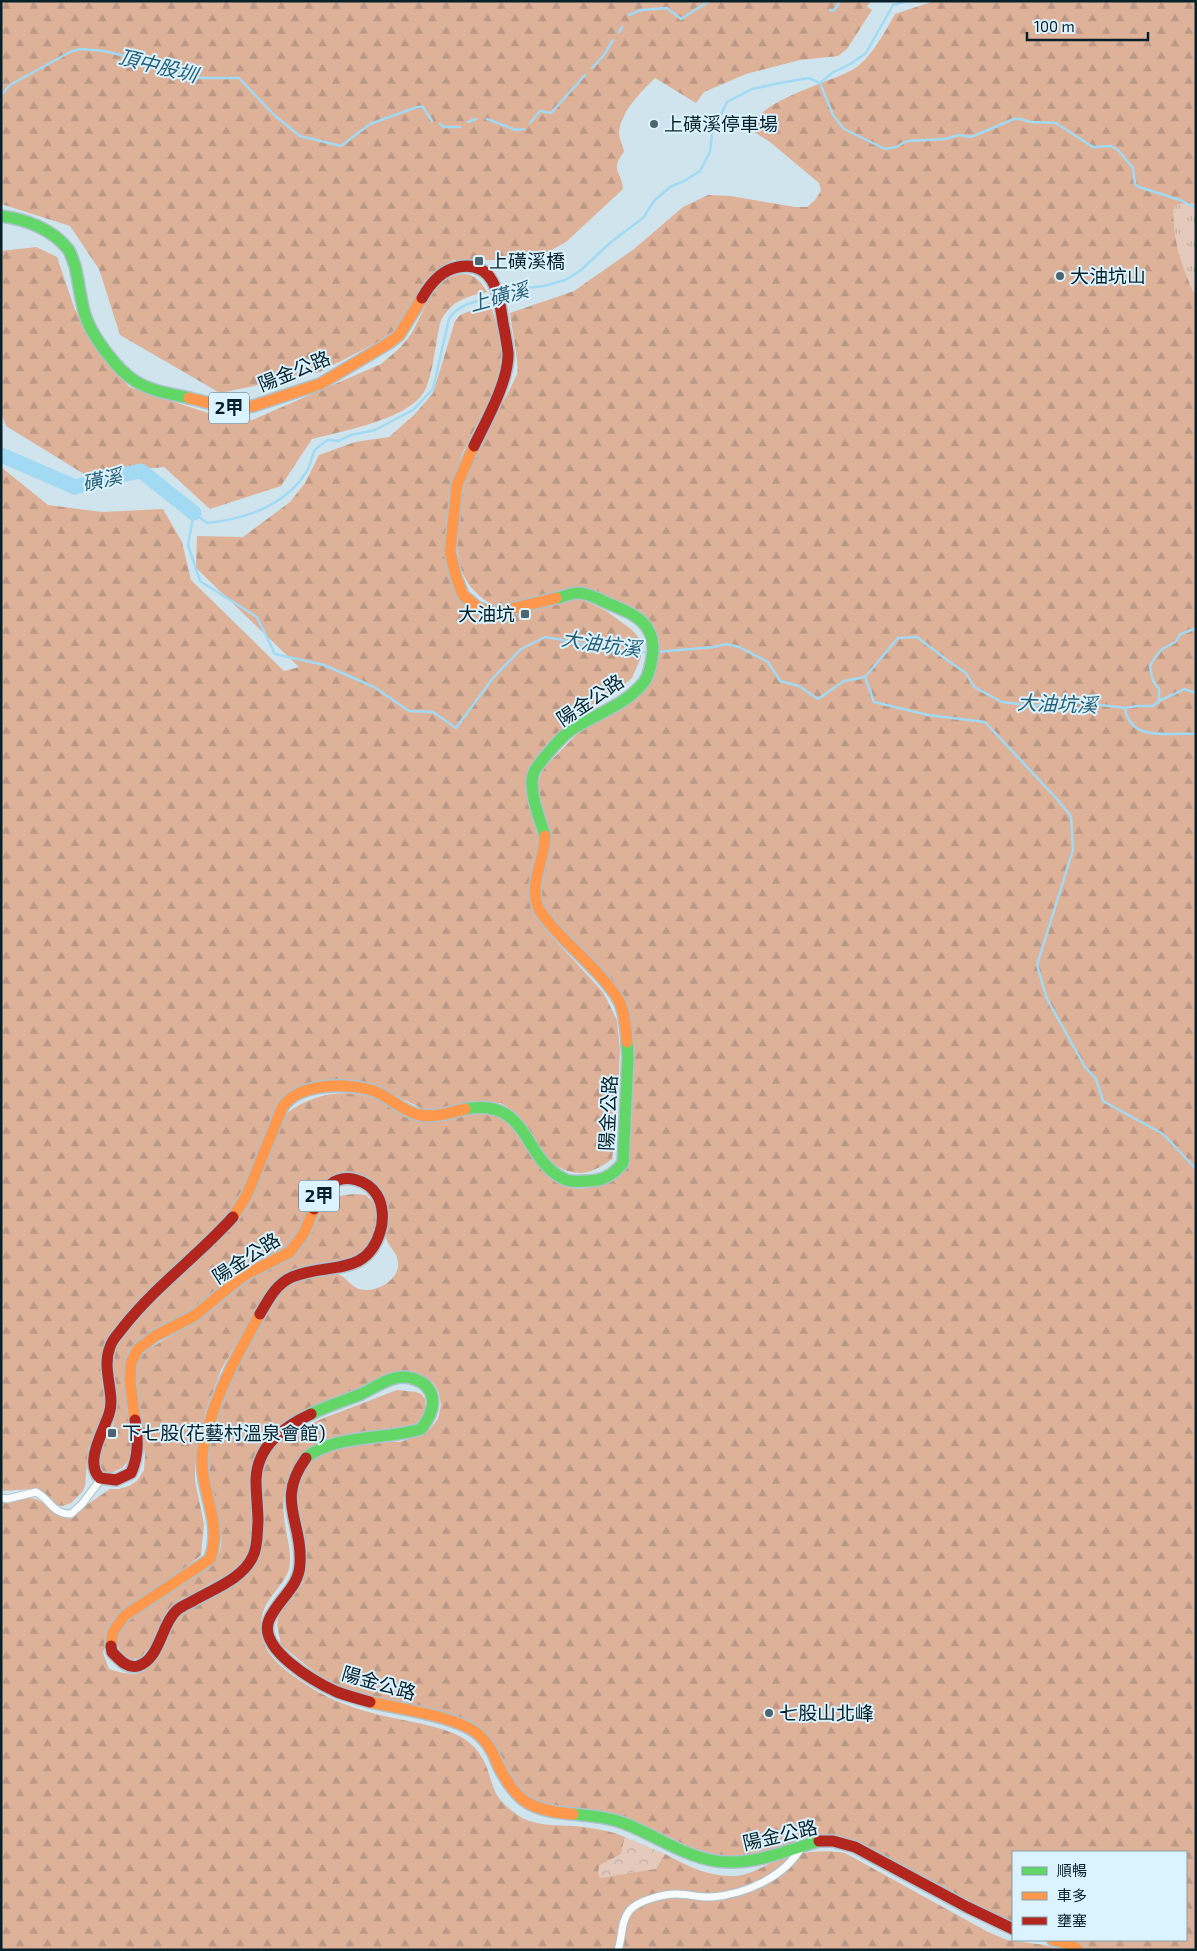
<svg xmlns="http://www.w3.org/2000/svg" width="1197" height="1951" viewBox="0 0 1197 1951" font-family="'Exo 2','Noto Sans TC',sans-serif">
<style>
.grass{fill:url(#grass-tufts)}
.forest{fill:url(#forest-firs)}
.park{fill:url(#park-crowns)}
.lines{fill:none;stroke-linecap:round;stroke-linejoin:round}
.stream{stroke:#a2daf3;stroke-width:2.5}
.river{stroke:#a2daf3;stroke-width:15}
.street-casing{stroke:#adc2cb;stroke-width:9}
.fast-casing{stroke:#adc2cb;stroke-width:14}
.slow-casing{stroke:#adc2cb;stroke-width:14}
.jam-casing{stroke:#adc2cb;stroke-width:14}
.street{stroke:#f8fbfc;stroke-width:7}
.fast{stroke:#63d668;stroke-width:11}
.slow{stroke:#ff974d;stroke-width:11}
.jam{stroke:#b3261e;stroke-width:11}
.poi-dot{fill:#4d656f;stroke:#dbf3fe;stroke-width:2}
.labels{text-anchor:middle;stroke-width:4;stroke-linejoin:round;paint-order:stroke}
.shield{fill:#dbf3fe;stroke:#47606a;stroke-width:1}
.shield-label{font-size:18px;font-weight:bold;fill:#07212b}
.poi-label{font-size:19px;fill:#07212b;stroke:#dbf3fe;text-anchor:start}
.street-label{font-size:19px;fill:#07212b;stroke:#dbf3fe}
.water-label{font-size:20px;font-style:italic;fill:#285f75;stroke:#dbf3fe}
</style>
<defs>
<pattern id="grass-tufts" width="24" height="20" patternUnits="userSpaceOnUse" patternTransform="scale(1.25)"><rect width="24" height="20" fill="#e5cabc"/><path d="M3 7l-1-3M5 7V3M7 7l1-3M15 17l-1-3M17 17v-4M19 17l1-3" fill="none" stroke="#c3ada2"/></pattern>
<pattern id="forest-firs" width="22" height="20" patternUnits="userSpaceOnUse" patternTransform="scale(1.25)"><rect width="22" height="20" fill="#deb199"/><path d="M5 1l3.5 6h-7zM16 11l3.5 6h-7z" fill="#bd9884"/></pattern>
<pattern id="park-crowns" width="20" height="18" patternUnits="userSpaceOnUse" patternTransform="scale(1.25)"><rect width="20" height="18" fill="#e5cabc"/><path d="M2 6a3 3 0 1 1 6 0M12 15a3 3 0 1 1 6 0" fill="none" stroke="#c3ada2"/></pattern>
</defs>
<rect width="100%" height="100%" fill="#d0e4ed"/>
<path class="grass" d="M1196,203V298C1181,264 1174,245 1173,208L1180,204Z"/>
<path class="forest" d="M1,1H871L867,7L872,10L847,49L838,56L800,60L746,74L704,92L696,103L655,78C642,91 620,112 619,133C619,138 623,146 624,152C609,171 622,171 623,189L566,242L550,251L532,257L502,260H453L441,267L422,290L391,335L320,372L220,393L120,335L99,269L70,226L1,204Z
M934,1H1196V203L1180,204L1173,208C1174,245 1181,264 1196,298V1950H1085L1068,1940H1186V1852H1013V1926L832,1835L817,1836L793,1842L751,1857L717,1858L675,1841L544,1806L515,1790L484,1734L328,1683L281,1645L277,1625L280,1610L303,1582L304,1569L295,1501L297,1488L303,1473L313,1460L330,1450L374,1441L400,1442L420,1435L430,1429L438,1419L441,1405L439,1393L434,1383L417,1376L385,1378L266,1444L249,1556L231,1572L180,1601L168,1612L149,1648L140,1658C132,1660 124,1660 120,1651C103,1612 199,1581 217,1557C228,1541 215,1511 212,1494C210,1484 209,1471 209,1460C208,1424 258,1310 286,1286C300,1275 319,1275 336,1273C348,1277 351,1290 366,1290C383,1290 405,1275 396,1255C393,1249 388,1245 386,1238C385,1232 388,1225 387,1219C386,1209 381,1198 377,1189L336,1177L293,1246L166,1327L141,1338L132,1348L125,1370L132,1436V1450L130,1459L122,1468L111,1473L101,1471L98,1466V1459L103,1444L113,1427L117,1397L112,1372L113,1351L117,1342L138,1316L232,1224L286,1114C318,1089 357,1087 393,1106C404,1112 417,1122 431,1122C458,1122 484,1103 508,1122C520,1137 548,1180 564,1186C585,1193 606,1185 622,1172L626,1008L546,914L542,905L541,893L550,833L539,801L537,786L540,776L545,767L580,731L631,703L649,684L654,627L593,592L499,608C484,602 467,587 462,571C449,533 463,480 479,445C490,421 507,398 517,374C520,366 511,325 510,313L574,291L634,249L683,207L708,195L730,196L795,207H807L815,200L821,191L819,183L770,142L751,130C756,100 830,83 854,69C871,58 885,32 895,14Z
M36,247L57,257L75,310L129,387L220,417L252,420L381,364C392,355 403,346 411,334C424,313 434,274 464,274C475,274 482,283 487,292C465,297 450,301 440,323C436,341 433,372 426,388C413,419 342,431 312,439L281,486L210,509L164,467L84,474L6,426L1,413V251Z
M490,303L498,329L501,352L500,378L463,452L453,483L455,584L485,614L574,598L582,599L606,611L631,629L639,638L641,645V657L632,678L606,700L591,709L558,740L528,780L526,790L539,833L532,884L534,909L544,928L603,992L617,1020L620,1050L616,1129L612,1159C590,1175 577,1178 553,1164L506,1106L501,1103H490L427,1111L380,1088L369,1084L292,1095L245,1194L225,1219L144,1297L111,1336L105,1414L88,1449L85,1486L82,1492L71,1503L63,1506L55,1505L42,1492L32,1489L1,1491V467L48,505L102,512L163,509L182,542L191,580L284,671L299,667L196,568L197,536L243,537L290,502L305,483L319,455L355,442L389,437L414,415L433,393L455,321L460,315Z
M353,1194L366,1195L377,1206L380,1218L367,1252L353,1260L317,1268L265,1299L237,1342L221,1370L205,1413L195,1458V1481L204,1524L201,1555L172,1579L118,1614L109,1626L103,1653L109,1669C137,1678 145,1676 161,1652V1648L177,1617L248,1570L260,1467L272,1447L280,1438L292,1431L324,1418L397,1390L416,1392L421,1394L425,1399V1414L419,1424L408,1430L349,1438L290,1472C285,1487 282,1501 284,1516C285,1533 293,1552 289,1569C283,1589 261,1599 261,1625C260,1646 273,1660 288,1672C312,1690 336,1703 365,1711C394,1720 425,1722 453,1733C474,1742 484,1756 490,1777C492,1784 495,1793 499,1798C505,1806 514,1813 522,1818C538,1826 556,1825 574,1826C591,1828 609,1830 625,1837L621,1854L599,1866L655,1869L665,1854C685,1865 707,1876 730,1876C746,1877 759,1868 774,1862C796,1852 821,1849 845,1853L988,1932L1007,1940L1045,1945L1062,1950H1V1501C7,1502 11,1501 17,1499C34,1495 44,1501 55,1514L70,1516L110,1489H119L129,1486L137,1481L144,1470L145,1455L134,1376C136,1366 139,1358 147,1350L197,1320L233,1288L304,1241L314,1226L320,1211L331,1201L340,1196Z"/>
<path class="park" d="M625,1837L665,1854L656,1869L600,1878L598,1873L599,1866L621,1854Z"/>
<g class="lines">
<path class="stream" d="M830,10L833,11L838,5L839,1
M629,15L641,10L667,8L681,19L709,1
M619,32L622,27
M592,68L604,55L613,40
M820,83L833,115L844,129L885,149L896,147L907,141L945,139L959,135L971,137L1014,119H1021L1030,122L1056,123L1093,147L1111,146L1118,150L1133,168L1135,184L1139,187L1180,200L1196,208
M3,93L10,85L72,51L81,49L104,51L164,65L196,78H239L274,115L300,136L341,146L370,124L417,107H423L432,121
M487,119L516,130L524,129
M468,122L476,119
M530,123L540,111L551,113L585,75
M440,124L444,127H460
M502,295L519,289L544,286L565,280L580,271L611,242L643,218L654,201L670,187L684,181L700,171L710,152L712,133L727,102L752,89L780,83L809,78L820,83L832,73L852,63L866,53L893,5L908,1
M496,296C479,302 459,302 449,319L433,389L413,410L375,430L351,435L338,441L328,440C324,443 318,446 315,450C311,456 311,465 307,471C285,506 246,519 207,523L194,513L188,545L200,581L257,617L275,654L324,665L374,687L409,711L433,712L456,728L493,678L521,649L545,637L635,653L650,652
M656,652L714,647L726,644L739,647L768,662L780,681L799,686L818,699L844,681L865,677L898,638L917,637L947,660L966,673L974,687L1002,702L1034,706L1061,700L1125,708L1137,706H1153C1162,697 1173,696 1184,689L1196,693
M865,677L874,702L928,715L985,722L1055,797L1071,816L1073,850L1037,965L1047,999L1085,1067L1096,1079L1103,1101L1163,1134L1196,1169
M1159,700V689L1153,681L1150,667L1153,660L1161,650L1175,642L1181,634L1196,628
M1125,708C1130,743 1171,732 1196,734"/>
<path class="river" d="M1,455L75,487L116,476L141,471L194,513"/>
<g class="street-casing">
<path id="street" d="M1,1498L7,1499L36,1492C51,1500 52,1514 71,1514L82,1504L101,1479
M618,1950C623,1936 620,1922 630,1910C639,1900 664,1894 677,1894C689,1894 700,1898 712,1897C746,1894 785,1877 802,1846"/>
</g>
<g class="fast-casing">
<path id="fast" d="M1,216C25,219 52,229 68,249C71,253 73,261 75,266C79,282 80,299 85,315C91,335 117,370 135,381C150,391 172,394 189,398
M545,836C540,819 526,786 535,770C543,758 559,739 571,730C595,714 625,706 644,682C648,677 651,665 652,658C658,623 634,614 607,603C599,599 588,593 578,593C571,593 563,597 556,598
M465,1109C530,1097 522,1159 564,1179C571,1183 580,1181 587,1181C603,1181 613,1175 623,1163L628,1057L627,1042
M306,1458C334,1434 385,1440 421,1429C429,1419 436,1406 431,1393C428,1387 423,1382 417,1380C396,1370 377,1387 359,1395C343,1401 327,1406 311,1414
M573,1814C591,1816 608,1817 626,1824C659,1837 692,1862 729,1862C760,1863 790,1849 819,1841"/>
</g>
<g class="slow-casing">
<path id="slow" d="M189,398L229,408L253,406L320,384L389,343L399,335L422,298
M474,446L457,485L450,552L456,577L463,595L478,608L494,613L556,598
M545,836C545,859 530,881 537,904C541,916 552,926 560,935C576,952 609,981 619,1001C625,1012 626,1029 627,1042
M233,1217L247,1195L282,1108C297,1082 351,1082 376,1092C389,1097 406,1113 420,1115C435,1118 451,1112 465,1109
M135,1420L130,1381L131,1363L138,1349L155,1336L194,1316L243,1276L290,1252L304,1233L314,1209
M111,1646L113,1632L124,1616L210,1559C223,1522 201,1494 202,1458C202,1448 206,1438 208,1428C219,1387 240,1350 260,1314
M370,1702C398,1708 451,1716 474,1731C486,1739 493,1751 498,1765C516,1802 532,1811 573,1814
M1053,1940L1070,1944L1078,1950"/>
</g>
<g class="jam-casing">
<path id="jam" d="M422,298C430,284 441,270 458,267C495,260 499,296 503,323C505,333 507,343 508,353C509,381 486,421 474,446
M260,1314C268,1300 276,1284 292,1277C327,1262 366,1278 380,1232C384,1220 383,1205 377,1195C368,1180 345,1173 331,1184C323,1190 318,1200 314,1209
M135,1420C138,1439 139,1455 131,1473L116,1480L100,1478C84,1463 103,1432 109,1414C116,1395 101,1369 110,1347C112,1339 120,1332 125,1325C157,1285 199,1255 233,1217
M306,1458C275,1501 303,1521 300,1564C299,1588 278,1599 269,1620C257,1649 315,1682 337,1692C348,1696 359,1699 370,1702
M111,1646L112,1652C119,1659 127,1669 138,1666C160,1659 161,1625 176,1611C181,1606 187,1604 193,1601C213,1589 243,1579 253,1556C258,1546 257,1532 258,1522C258,1508 256,1494 256,1480C257,1446 283,1427 311,1414
M819,1841H833L855,1847L967,1907L1013,1929"/>
</g>
<use href="#street" class="street"/>
<use href="#fast" class="fast"/>
<use href="#slow" class="slow"/>
<use href="#jam" class="jam"/>
</g>
<g class="poi-dot">
<circle cx="654" cy="124" r="5"/>
<rect x="474" y="256" width="10" height="10" rx="2.5"/>
<circle cx="1060" cy="276" r="5"/>
<rect x="520" y="609" width="10" height="10" rx="2.5"/>
<rect x="107" y="1428" width="10" height="10" rx="2.5"/>
<circle cx="769" cy="1713" r="5"/>
</g>
<g class="labels">
<g class="shield">
<rect x="209" y="392.5" width="40" height="31" rx="4"/>
<rect x="299" y="1180.5" width="40" height="31" rx="4"/>
</g>
<g class="shield-label">
<text x="229" y="414">2甲</text>
<text x="319" y="1202">2甲</text>
</g>
<g class="poi-label">
<text x="664" y="131">上磺溪停車場</text>
<text x="489" y="268">上磺溪橋</text>
<text x="1070" y="283">大油坑山</text>
<text x="515" y="621" text-anchor="end">大油坑</text>
<text x="122" y="1440">下七股(花藝村溫泉會館)</text>
<text x="779" y="1720">七股山北峰</text>
</g>
<g class="street-label">
<text transform="translate(294 371) rotate(-22)" y="7">陽金公路</text>
<text transform="translate(590 700) rotate(-34)" y="7">陽金公路</text>
<text transform="translate(608 1113) rotate(-87)" y="7">陽金公路</text>
<text transform="translate(246 1258) rotate(-33)" y="7">陽金公路</text>
<text transform="translate(379 1683) rotate(16)" y="7">陽金公路</text>
<text transform="translate(780 1835) rotate(-13)" y="7">陽金公路</text>
</g>
<g class="water-label">
<text transform="translate(158 66) rotate(14)" y="7">頂中股圳</text>
<text transform="translate(499 297) rotate(-15)" y="7">上磺溪</text>
<text transform="translate(102 480) rotate(-12)" y="7">磺溪</text>
<text transform="translate(601 644) rotate(8)" y="7">大油坑溪</text>
<text transform="translate(1057 704) rotate(2)" y="7">大油坑溪</text>
</g>
</g>
<rect width="1197" height="1951" fill="none" stroke="#07212b" stroke-width="5"/>
<rect x="1012" y="1851" width="175" height="90" fill="#dbf3fe" stroke="#869faa"/>
<rect x="1022" y="1867" width="25" height="8" fill="#63d668" stroke="#869faa"/>
<text x="1057" y="1876" font-size="15" fill="#07212b">順暢</text>
<rect x="1022" y="1892" width="25" height="8" fill="#ff974d" stroke="#869faa"/>
<text x="1057" y="1901" font-size="15" fill="#07212b">車多</text>
<rect x="1022" y="1917" width="25" height="8" fill="#b3261e" stroke="#869faa"/>
<text x="1057" y="1926" font-size="15" fill="#07212b">壅塞</text>
<path d="M1027 32v8h121v-8" fill="none" stroke="#07212b" stroke-width="2.5"/>
<text x="1034" y="32" font-size="15" fill="#07212b" stroke="#dbf3fe" stroke-width="4" paint-order="stroke">100 m</text>
</svg>
